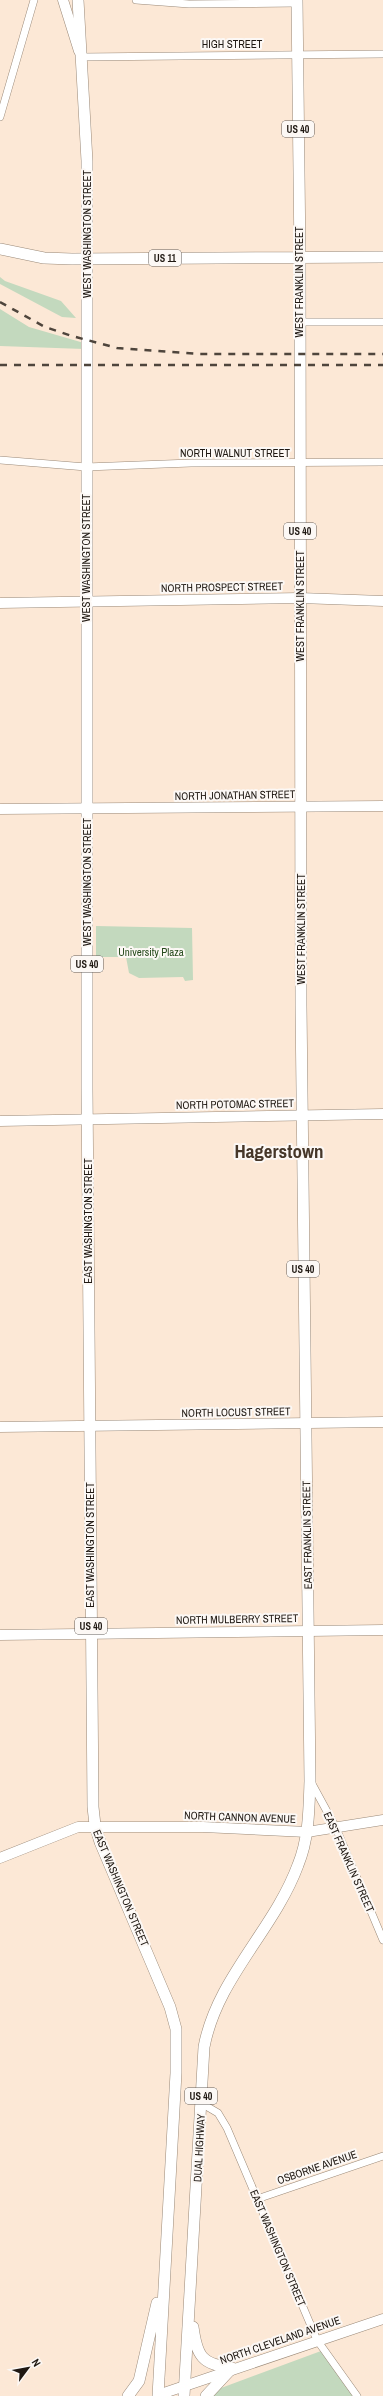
<svg xmlns="http://www.w3.org/2000/svg" width="383" height="2396" viewBox="0 0 383 2396" font-family="'Archivo Narrow',sans-serif">
<style>
.green{fill:#c3d9be}
.lines{fill:none;stroke-linecap:round;stroke-linejoin:round}
.street-casing{stroke:#9a8978;stroke-width:8}
.secondary-casing{stroke:#9a8978;stroke-width:11}
.primary-casing{stroke:#9a8978;stroke-width:12}
.street{stroke:#fff;stroke-width:7}
.secondary{stroke:#fff;stroke-width:10}
.primary{stroke:#fff;stroke-width:11}
.rail{stroke:#4e453c;stroke-width:2.5;stroke-dasharray:7 7;stroke-linecap:butt}
.labels{text-anchor:middle;stroke-width:4;stroke-linejoin:round;paint-order:stroke}
.shield{fill:#fcf8f5;stroke:#615b56;stroke-width:1}
.shield-label{font-size:10px;font-weight:bold;fill:#1f1812}
.street-label{font-size:11px;fill:#1f1812;stroke:#fcf8f5}
.park-label{font-size:11px;fill:#274b1d;stroke:#fcf8f5}
.town-label{font-size:19px;font-weight:bold;fill:#463729;stroke:#fcf8f5}
</style>
<rect width="100%" height="100%" fill="#fce8d6"/>
<path class="green" d="M0,277L5,281L61,301L76,318L62,317L0,284Z
M0,309L29,327L84,343V349L0,346Z
M96,926L192,928L193,980L185,981L183,977L139,978L129,973L126,957H96Z
M321,2351L353,2396H210L213,2391Z"/>
<g class="lines">
<g class="street-casing">
<path id="street" d="M136,0L189,4L297,3
M81,57L383,54
M0,117L34,0
M299,322H383
M0,460L86,467L191,463L383,462
M311,1782L336,1828L383,1940
M201,2103L218,2113L227,2128L317,2340L357,2396
M257,2199L383,2156"/>
</g>
<g class="secondary-casing">
<path id="secondary" d="M63,0L79,51
M0,603L300,598L383,601
M0,809L383,806
M0,1121L383,1114
M0,1427L383,1422
M0,1635L383,1630
M0,1858L78,1827H203L307,1832L383,1820
M158,2395L383,2319"/>
</g>
<g class="primary-casing">
<path id="primary" d="M78,0L87,161V1089L93,1807L95,1825L100,1842L170,2007L176,2029V2073L158,2396
M0,249L44,258L72,259L383,257
M193,2327C197,2357 202,2364 232,2368
M128,2396L139,2381L157,2303
M184,2396L204,2047C217,1978 274,1930 298,1865C309,1838 309,1810 310,1781L301,1006L300,258L297,0
M206,2396L232,2368"/>
</g>
<use href="#street" class="street"/>
<use href="#secondary" class="secondary"/>
<use href="#primary" class="primary"/>
<path class="rail" d="M0,302L45,327L72,336L117,348L200,354H383
M0,365H383"/>
</g>
<g class="labels">
<g class="shield">
<rect x="282" y="121" width="32" height="16" rx="3"/>
<rect x="149" y="250" width="32" height="16" rx="3"/>
<rect x="284" y="523" width="32" height="16" rx="3"/>
<rect x="71" y="956" width="32" height="16" rx="3"/>
<rect x="287" y="1261" width="32" height="16" rx="3"/>
<rect x="75" y="1618" width="32" height="16" rx="3"/>
<rect x="185" y="2088" width="32" height="16" rx="3"/>
</g>
<g class="shield-label">
<text x="298" y="133">US 40</text>
<text x="165" y="262">US 11</text>
<text x="300" y="535">US 40</text>
<text x="87" y="968">US 40</text>
<text x="303" y="1273">US 40</text>
<text x="91" y="1630">US 40</text>
<text x="201" y="2100">US 40</text>
</g>
<g class="street-label">
<text x="232" y="48">HIGH STREET</text>
<text transform="translate(87 234) rotate(-90)" y="4">WEST WASHINGTON STREET</text>
<text transform="translate(299 282) rotate(-90)" y="4">WEST FRANKLIN STREET</text>
<text x="235" y="457">NORTH WALNUT STREET</text>
<text transform="translate(86 558) rotate(-90)" y="4">WEST WASHINGTON STREET</text>
<text transform="translate(222 587) rotate(-1)" y="4">NORTH PROSPECT STREET</text>
<text transform="translate(300 606) rotate(-90)" y="4">WEST FRANKLIN STREET</text>
<text transform="translate(235 795) rotate(-1)" y="4">NORTH JONATHAN STREET</text>
<text transform="translate(87 882) rotate(-90)" y="4">WEST WASHINGTON STREET</text>
<text transform="translate(301 929) rotate(-90)" y="4">WEST FRANKLIN STREET</text>
<text transform="translate(235 1104) rotate(-1)" y="4">NORTH POTOMAC STREET</text>
<text transform="translate(88 1221) rotate(-90)" y="4">EAST WASHINGTON STREET</text>
<text transform="translate(236 1412) rotate(-1)" y="4">NORTH LOCUST STREET</text>
<text transform="translate(307 1535) rotate(-91)" y="4">EAST FRANKLIN STREET</text>
<text transform="translate(90 1545) rotate(-90)" y="4">EAST WASHINGTON STREET</text>
<text transform="translate(237 1619) rotate(-1)" y="4">NORTH MULBERRY STREET</text>
<text transform="translate(240 1817) rotate(2)" y="4">NORTH CANNON AVENUE</text>
<text transform="translate(349 1862) rotate(66)" y="4">EAST FRANKLIN STREET</text>
<text transform="translate(121 1888) rotate(67)" y="4">EAST WASHINGTON STREET</text>
<text transform="translate(199 2148) rotate(-87)" y="4">DUAL HIGHWAY</text>
<text transform="translate(317 2167) rotate(-19)" y="4">OSBORNE AVENUE</text>
<text transform="translate(278 2248) rotate(67)" y="4">EAST WASHINGTON STREET</text>
<text transform="translate(280 2340) rotate(-19)" y="4">NORTH CLEVELAND AVENUE</text>
</g>
<g class="park-label">
<text x="151" y="956">University Plaza</text>
</g>
<g class="town-label">
<text x="279" y="1158">Hagerstown</text>
</g>
</g>
<g transform="translate(28 2368) rotate(58)" stroke="#fcf8f5" stroke-width="3" paint-order="stroke">
<path d="M0-3L7 15L0 10L-7 15Z" fill="#1f1812"/>
<text y="-6" font-size="11" font-weight="bold" text-anchor="middle" fill="#1f1812">N</text>
</g>
</svg>
